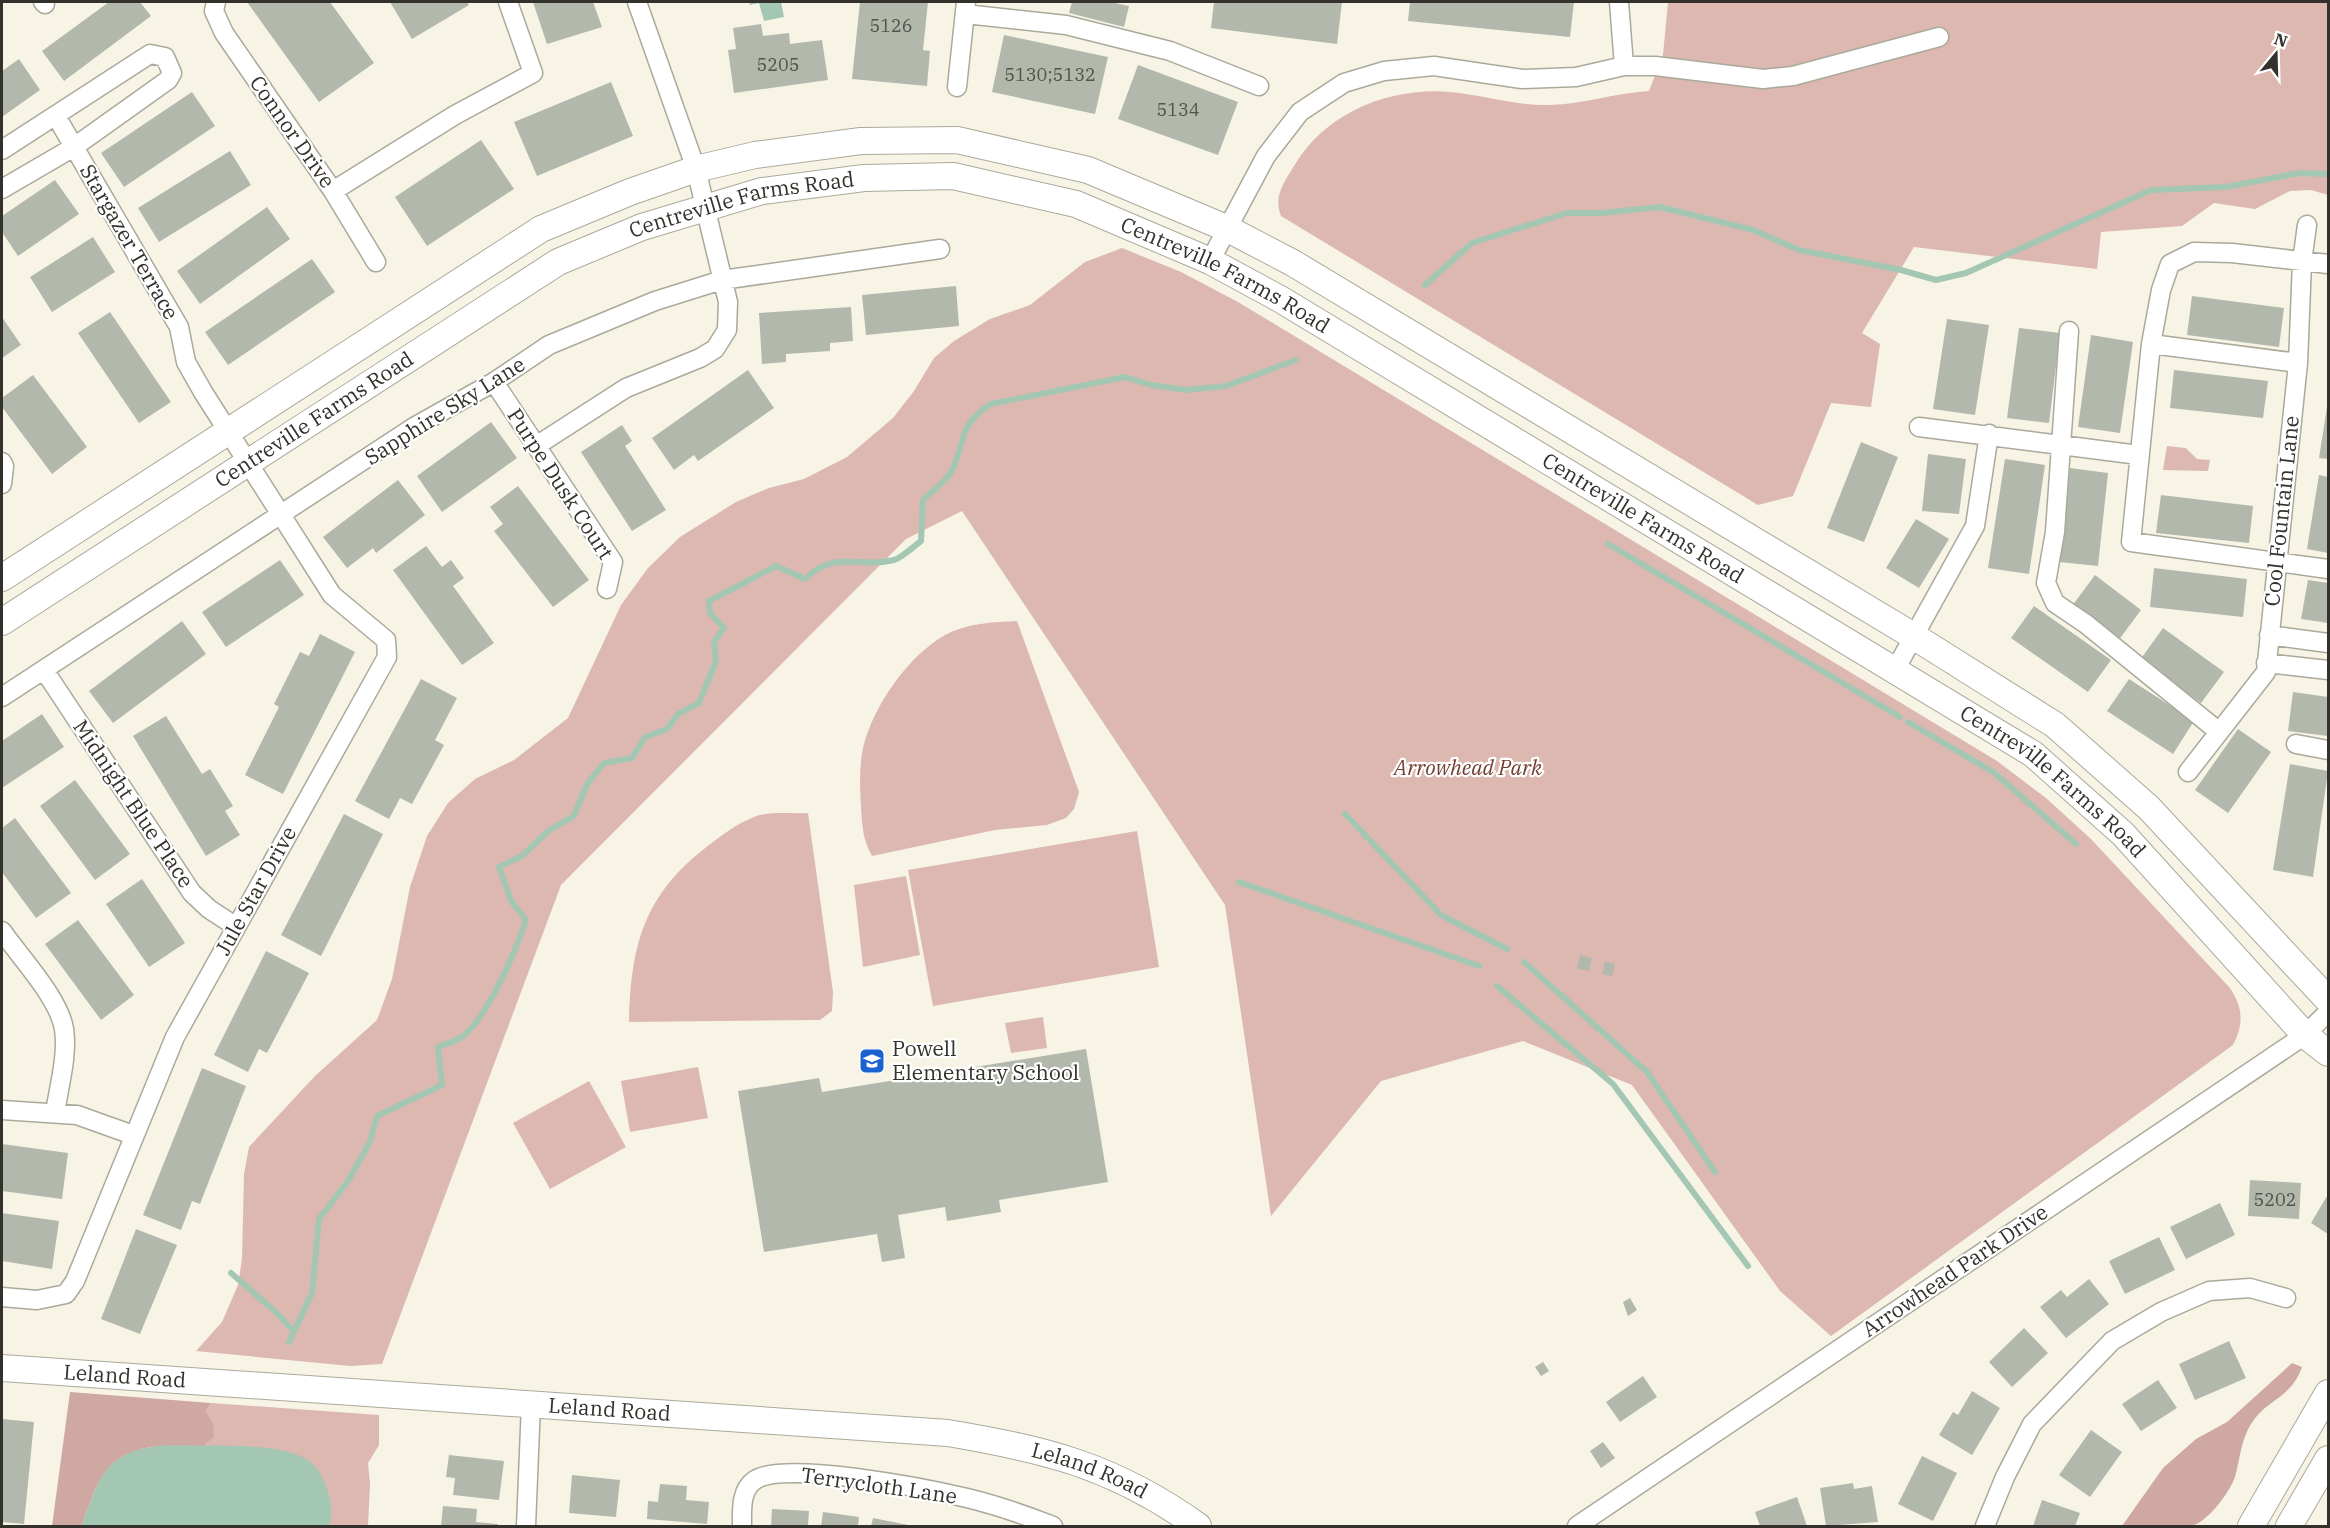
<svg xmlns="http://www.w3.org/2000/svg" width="2330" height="1528" viewBox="0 0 2330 1528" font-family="'IBM Plex Serif',serif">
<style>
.green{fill:#dcb8b0}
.forest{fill:#cfa9a1}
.water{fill:#a4c7b4}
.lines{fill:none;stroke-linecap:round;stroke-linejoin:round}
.stream{stroke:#a4c7b4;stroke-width:6}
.building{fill:#b2b9ac}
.street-casing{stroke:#aba99b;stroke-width:21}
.secondary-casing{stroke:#aba99b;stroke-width:28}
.street{stroke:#fff;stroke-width:18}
.secondary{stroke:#fff;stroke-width:26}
.labels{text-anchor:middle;stroke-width:4.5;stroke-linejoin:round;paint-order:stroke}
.number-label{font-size:18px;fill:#53534c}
.street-label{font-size:21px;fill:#33312c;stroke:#fff}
.park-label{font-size:21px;font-style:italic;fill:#713d33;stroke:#fff}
.poi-label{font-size:21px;fill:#33312c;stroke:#fff;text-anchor:start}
</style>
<rect width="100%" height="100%" fill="#f7f4e6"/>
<path class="green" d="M1668,2H2328V195L2311,190L2290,191L2255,209L2214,203L2182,226L2101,232L2097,269L1914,247L1862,333L1880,344L1871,407L1831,403L1793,496L1758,505L1281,216C1273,196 1284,183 1294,166C1326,112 1390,87 1450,92C1483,95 1516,106 1550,105C1583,104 1615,93 1649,91L1663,55Z
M1122,248L1181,272L1238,302L1997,761L2046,798L2091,839L2230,988C2243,1008 2244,1024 2233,1045L1831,1336L1780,1291L1632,1085L1523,1041L1381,1081L1271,1216L1225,905L962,511L906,539L561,885L382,1364L350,1366L196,1351L222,1322L238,1285L242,1259L244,1174L249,1147L315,1076L377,1020L392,979L410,887L427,836L448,803L475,779L514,760L568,718L621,605L648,568L680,537L736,502L769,488L804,479L847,457L893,418L914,391L934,358L954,341L990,319L1030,305L1085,262Z
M2167,446L2186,448L2197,459L2210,460L2208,471L2163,470Z
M1017,621L1079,792L1074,809L1066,818L1047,825L995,830L872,856C863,841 862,825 861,807C860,788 859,767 863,748C873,706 908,656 945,635C967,623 994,622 1017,621Z
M808,813L833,992L832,1011L820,1020L629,1022C631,947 643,897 704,849C719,837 736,824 754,817C768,811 793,814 808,813Z
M1137,831L1159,967L933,1006L908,870Z
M906,876L920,955L863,967L854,885Z
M1043,1017L1047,1048L1011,1053L1005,1023Z
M698,1067L708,1118L630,1132L621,1081Z
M589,1081L626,1147L550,1189L513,1123Z
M211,1403L379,1415V1445L368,1463L370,1484L368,1526H83L98,1483L113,1463L213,1423L206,1411Z"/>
<path class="forest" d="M2292,1363L2302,1367C2291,1399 2266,1399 2251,1424C2241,1440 2240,1459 2235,1477C2230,1492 2207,1523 2191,1526C2170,1528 2144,1527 2122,1526L2163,1468L2196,1439L2227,1422Z
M70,1392L211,1403L206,1411L213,1423L214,1437L203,1446C154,1444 114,1443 93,1495C89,1506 84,1515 83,1526H52Z"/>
<path class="water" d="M749,2H781L784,17L764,21L759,3L750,5Z
M171,1445C207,1447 279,1441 308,1460C317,1466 322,1476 326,1486C331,1500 334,1512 329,1526H83C84,1515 89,1506 93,1495C109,1455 130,1448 171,1445Z"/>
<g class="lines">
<path class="stream" d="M1425,285L1472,243L1567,213H1602L1660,207L1753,230L1799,250L1901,270L1936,280L1966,273L2151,190L2226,187L2299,173L2328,174
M1608,544L1900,717
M1908,722L1993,772L2076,844
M1345,814L1441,915L1507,949
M1239,882L1479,966
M1524,962L1647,1072L1715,1172
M1497,986L1613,1084L1748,1266
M231,1273L278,1314L294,1332
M289,1342L312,1293L319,1219L348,1181L370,1142L377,1116L442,1085L438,1047C445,1044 454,1042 460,1038C486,1022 516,950 526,920L511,901L499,867L522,856L548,831L574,816L587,784L604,763L632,758L645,737L667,729L678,714L699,703L716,661L714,642L724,628L710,613L709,601L776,566L805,579C835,549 858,569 894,560C903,557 913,547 921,541L923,500C932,491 947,481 952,470C967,439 957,426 991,404L1125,377L1151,385L1186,390L1226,386L1296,360"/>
</g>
<path class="building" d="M109,2H140L151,16L64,81L42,51Z
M247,2H330L374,63L319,102Z
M390,2H467L469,5L412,39Z
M533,2H593L602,27L547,44Z
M860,2H928L923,50L930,51L927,86L852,79Z
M1072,2H1110L1129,6L1124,27L1069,13Z
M1214,2H1342L1337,44L1211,28Z
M1410,2H1574L1570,37L1408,21Z
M761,24L763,36L789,33L790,44L822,40L828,80L734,93L728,50L736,49L733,28Z
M1004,35L1108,57L1095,114L992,92Z
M19,59L40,90L2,117V71Z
M1138,65L1238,102L1218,155L1118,119Z
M611,82L633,136L537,176L514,122Z
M192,92L215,126L124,187L101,153Z
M481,140L514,189L427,246L395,197Z
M230,151L251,185L159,242L138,208Z
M55,180L79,214L18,256L2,232V216Z
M267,207L290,239L200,304L177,271Z
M93,237L115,272L52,312L30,277Z
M312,259L335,292L228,365L205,332Z
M956,286L959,326L866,335L862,295Z
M2192,296L2284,308L2279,347L2187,335Z
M851,307L853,341L830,343V351L786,354V362L762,364L759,313Z
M110,312L171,402L139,423L78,333Z
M2,317L21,345L2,358Z
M1947,319L1989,325L1975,415L1933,409Z
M2019,328L2060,333L2049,423L2007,418Z
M2091,335L2133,342L2120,433L2078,427Z
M748,370L774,408L698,461L694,455L674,470L652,438Z
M2174,370L2268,381L2263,418L2170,408Z
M33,375L87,447L52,474L2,407V398Z
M2327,407H2328V459L2319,458Z
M491,422L517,458L442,512L417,476Z
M622,425L632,441L625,446L666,510L632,531L581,452Z
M1861,442L1898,457L1864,542L1827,528Z
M1928,454L1966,459L1959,514L1922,511Z
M2005,459L2045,465L2029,574L1988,568Z
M2070,468L2108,473L2098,566L2059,562Z
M2319,475L2328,477V553L2307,549Z
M398,480L425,515L376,553L373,548L347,568L323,537Z
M518,486L589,580L553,607L494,531L503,524L490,507Z
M2161,495L2253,506L2249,543L2156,533Z
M1916,519L1949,539L1919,588L1886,568Z
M426,546L442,567L451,560L464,578L453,586L494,643L462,665L393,570Z
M280,560L304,595L226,647L202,612Z
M2154,568L2247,579L2243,617L2150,607Z
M2095,575L2141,610L2118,641L2072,606Z
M2308,580L2328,583V623L2301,619Z
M2034,606L2111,660L2088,692L2011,638Z
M182,621L206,654L113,723L89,691Z
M2163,628L2224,672L2201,703L2140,660Z
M320,634L355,652L283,794L245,775L279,707L274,704L300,652L309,656Z
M421,679L457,698L435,740L444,745L412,804L400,798L389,819L355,801Z
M2129,679L2194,721L2173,754L2107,711Z
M2293,692L2328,697V736L2288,731Z
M42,714L64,747L2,788V741Z
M166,716L202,774L210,769L233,806L225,811L240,835L206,856L133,736Z
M2238,729L2271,752L2228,813L2195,790Z
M2290,764L2328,771L2313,877L2273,870Z
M75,780L130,854L95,880L40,806Z
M344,814L383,834L321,956L281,935Z
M15,818L71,893L36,918L2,872V828Z
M142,879L185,943L149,967L106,904Z
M78,920L134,995L101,1020L45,944Z
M266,951L309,973L267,1053L259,1049L248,1072L214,1055Z
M1580,955L1592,958L1589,971L1577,969Z
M1605,961L1615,964L1612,976L1602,974Z
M1086,1049L1108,1182L999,1200L1001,1212L947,1221L945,1207L898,1215L905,1258L882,1262L877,1234L764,1252L738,1091L819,1078L822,1092Z
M202,1068L246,1086L200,1204L192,1201L181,1230L143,1215Z
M2,1144L68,1153L62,1199L2,1191Z
M2250,1180L2301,1183L2299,1219L2248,1216Z
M2327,1196L2328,1197V1234L2311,1223Z
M2220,1203L2235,1235L2186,1259L2170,1227Z
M2,1213L59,1221L52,1269L2,1261Z
M136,1229L177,1245L140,1334L101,1319Z
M2159,1237L2175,1270L2125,1294L2109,1261Z
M2089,1279L2109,1304L2066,1338L2040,1307L2061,1290L2067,1297Z
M1630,1298L1637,1310L1628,1316L1623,1302Z
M2024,1328L2048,1353L2012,1387L1989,1362Z
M2229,1341L2246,1378L2195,1400L2179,1364Z
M1543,1362L1549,1371L1541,1376L1535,1367Z
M1643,1376L1657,1397L1620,1422L1606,1402Z
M2158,1380L2177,1408L2141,1431L2122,1404Z
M1972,1391L2000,1408L1972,1455L1939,1435L1953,1412L1958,1415Z
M2,1419L34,1422L24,1524L2,1522Z
M2091,1430L2122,1452L2090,1497L2059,1475Z
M1603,1442L1615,1458L1601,1468L1590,1451Z
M449,1455L504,1461L499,1500L453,1495L455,1478L446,1477Z
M1922,1456L1957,1473L1933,1521L1898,1504Z
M572,1475L620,1480L616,1517L569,1513Z
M1853,1483L1854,1489L1872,1486L1878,1522L1826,1526L1820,1488Z
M660,1484L687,1486L686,1500L709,1502L707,1524L647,1519L648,1501L658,1502Z
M1797,1497L1807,1526H1760L1755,1512Z
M2042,1500L2080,1513L2075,1526H2033Z
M443,1506L477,1509L476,1522L498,1524V1526H441Z
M772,1509L809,1511L808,1526H771Z
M823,1512L859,1517L858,1526H821Z
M873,1518L908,1525V1526H871Z"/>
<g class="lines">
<g class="street-casing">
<path id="street" d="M43,2L45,4
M216,2L214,11L224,33L333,191L376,262
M1619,2L1624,66
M965,14L1066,25L1170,51L1259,86
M957,87L966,2
M2,150L150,54L165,57L172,73L168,80L74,147L2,189
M333,191L455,115L533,73L508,2
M1210,261L1266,156L1300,112L1344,83L1384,71L1434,66L1522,79L1576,77L1624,66H1655L1763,79L1793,76L1939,37
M2328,264L2232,253L2194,252L2170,264L2161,290L2151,344L2131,542L2328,569
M2069,331L2055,532L2046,583L2055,603L2086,624L2218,731
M2151,344L2298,363
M494,382L613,562L607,589
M1919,427L2139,455
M536,446L626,388L700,358L715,349L727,330L728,302L696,169L637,2
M2,462L4,466L2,484
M2269,635L2328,643
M2266,663L2328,670
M44,670L192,893L209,909L235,926
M1895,670L1975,526L1989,434
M2,697L414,427L494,382L549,345L655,301L722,280L940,249
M2296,744L2328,750
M2188,772L2266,672L2298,363L2302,262L2307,225
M2,931C20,957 59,998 64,1029C68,1055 59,1086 55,1113
M2,1110L77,1115L133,1135
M2,1297L37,1300L66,1294L75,1281L175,1037L387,657L386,640L332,595L203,392L186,362L179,327L56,116
M526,1526L531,1404
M742,1526C742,1511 740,1490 755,1480C784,1460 929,1489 967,1498C996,1505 1025,1515 1053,1526
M1577,1526L2305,1035L2328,1012
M1985,1526L2005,1477L2032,1424L2112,1341L2161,1312L2209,1291L2250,1288L2286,1298"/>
</g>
<g class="secondary-casing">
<g id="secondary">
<path d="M2,578L541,229L630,192L696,169L755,155L861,141L957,140L1088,170L1226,228L1293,263L1915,637L2055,725L2149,808L2328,1000"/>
<path id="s1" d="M2,622L558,262L642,227L762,191L864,178L953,176L1076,204L1210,261L1280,299L2033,754L2123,834L2305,1035L2328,1053"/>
<path id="s2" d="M2,1368L948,1433C1048,1450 1114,1466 1198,1526"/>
<path d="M2251,1526L2328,1393"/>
<path d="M2289,1526L2328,1459"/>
</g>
</g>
<use href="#street" class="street"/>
<use href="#secondary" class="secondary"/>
</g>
<defs>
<g id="school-square" transform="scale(1.35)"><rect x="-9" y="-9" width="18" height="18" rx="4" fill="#1a63ce" stroke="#fff"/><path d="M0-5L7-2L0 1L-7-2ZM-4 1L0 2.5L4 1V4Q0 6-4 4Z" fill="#fff"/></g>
</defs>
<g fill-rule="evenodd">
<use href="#school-square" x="872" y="1061"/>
</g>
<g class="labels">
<g class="number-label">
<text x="891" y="32">5126</text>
<text x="778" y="71">5205</text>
<text x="1050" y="81">5130;5132</text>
<text x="1178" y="116">5134</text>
<text x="2275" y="1206">5202</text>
</g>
<g class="street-label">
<text transform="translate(292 132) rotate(55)" y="7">Connor Drive</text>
<text dy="7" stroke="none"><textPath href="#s1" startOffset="856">Centreville Farms Road</textPath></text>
<text transform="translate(129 242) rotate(60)" y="7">Stargazer Terrace</text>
<text dy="7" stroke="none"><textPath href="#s1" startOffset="1362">Centreville Farms Road</textPath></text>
<text transform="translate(445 411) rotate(-32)" y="7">Sapphire Sky Lane</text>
<text dy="7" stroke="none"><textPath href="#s1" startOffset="372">Centreville Farms Road</textPath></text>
<text transform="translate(560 484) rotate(57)" y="7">Purpe Dusk Court</text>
<text transform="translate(2282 511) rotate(-84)" y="7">Cool Fountain Lane</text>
<text dy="7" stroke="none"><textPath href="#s1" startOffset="1846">Centreville Farms Road</textPath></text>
<text dy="7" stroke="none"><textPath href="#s1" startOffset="2334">Centreville Farms Road</textPath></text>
<text transform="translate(133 804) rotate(56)" y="7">Midnight Blue Place</text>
<text transform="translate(256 891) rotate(-61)" y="7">Jule Star Drive</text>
<text transform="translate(1955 1271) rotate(-34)" y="7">Arrowhead Park Drive</text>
<text dy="7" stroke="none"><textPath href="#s2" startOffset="123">Leland Road</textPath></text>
<text dy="7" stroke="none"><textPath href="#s2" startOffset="609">Leland Road</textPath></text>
<text dy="7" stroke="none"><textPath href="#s2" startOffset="1095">Leland Road</textPath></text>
<text transform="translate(879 1486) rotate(8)" y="7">Terrycloth Lane</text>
</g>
<g class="park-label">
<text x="1468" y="775">Arrowhead Park</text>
</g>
<g class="poi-label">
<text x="892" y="1056">Powell<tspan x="892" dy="24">Elementary School</tspan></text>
</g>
</g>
<rect width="2330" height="1528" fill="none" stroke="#33312c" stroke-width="6"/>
<g transform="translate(2276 54) rotate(19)" stroke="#ffffff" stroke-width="4.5" paint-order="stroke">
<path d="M0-4.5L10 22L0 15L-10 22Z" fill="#33312c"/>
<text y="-9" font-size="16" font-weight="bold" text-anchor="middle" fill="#33312c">N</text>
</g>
</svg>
